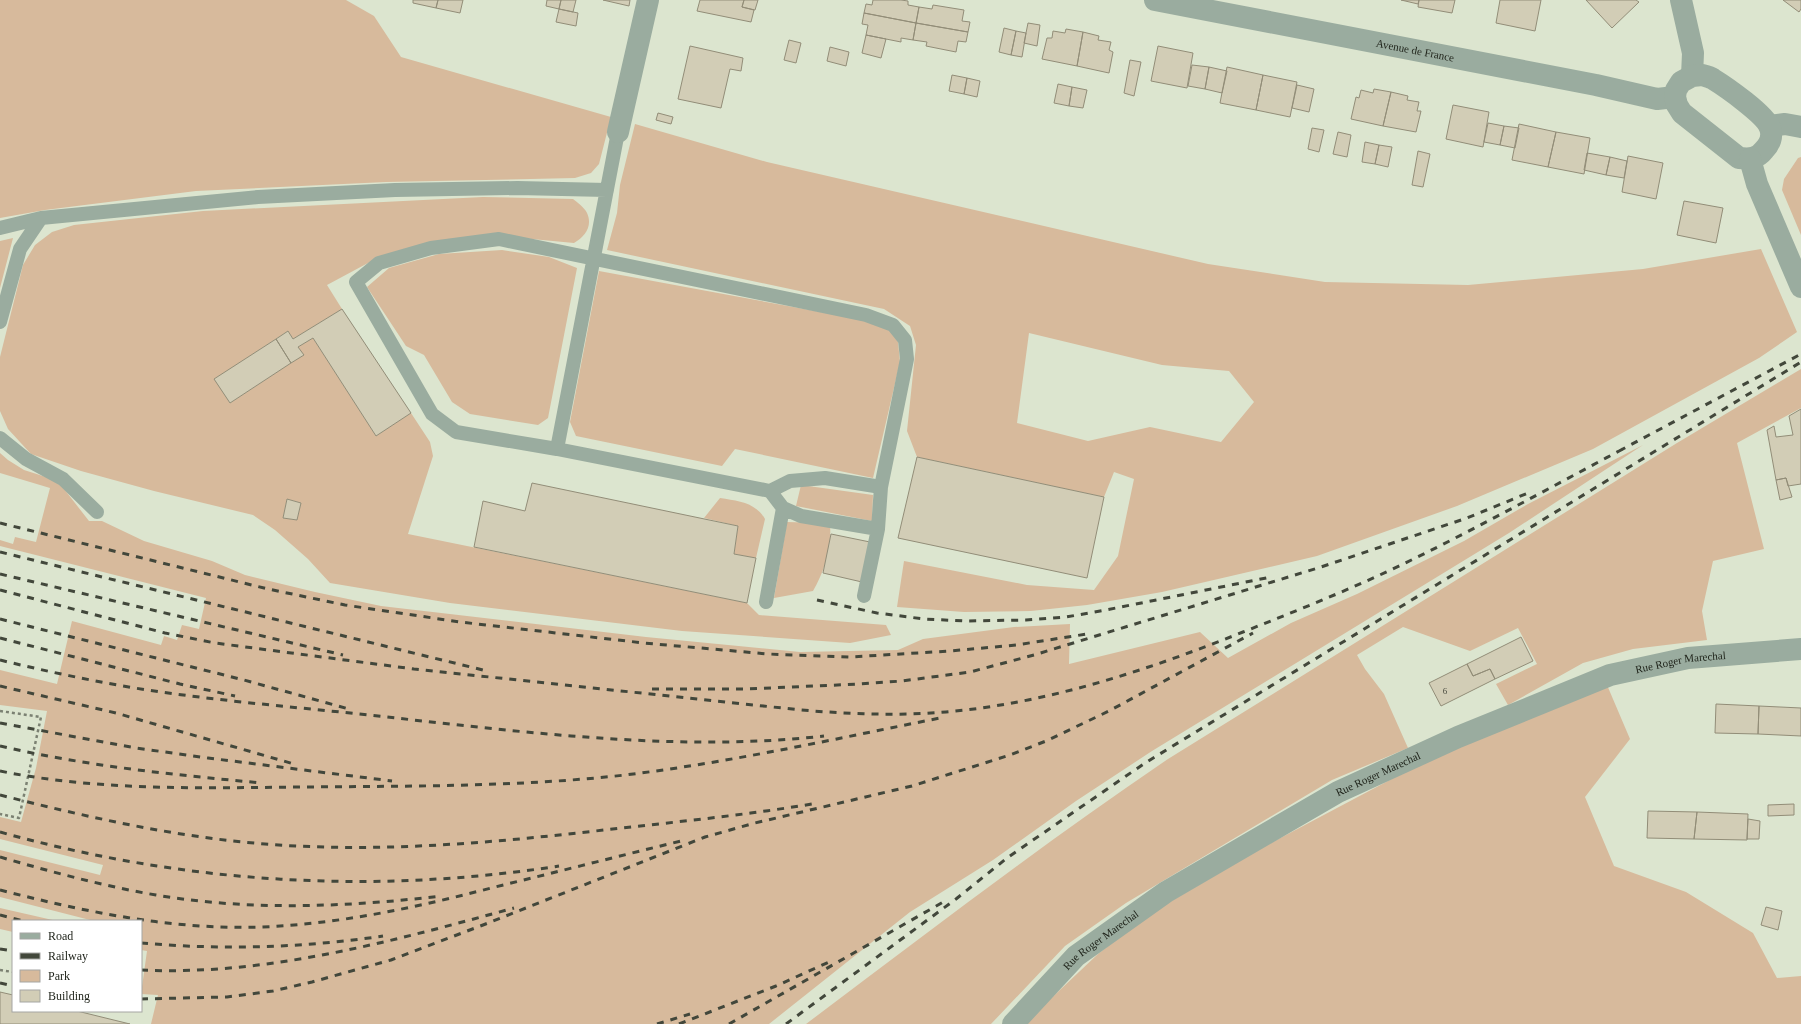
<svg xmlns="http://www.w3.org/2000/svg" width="1801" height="1024" viewBox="0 0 1801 1024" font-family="Georgia,serif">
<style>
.green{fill:#d7ba9c;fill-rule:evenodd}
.building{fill:#d2cdb6;stroke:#928d78}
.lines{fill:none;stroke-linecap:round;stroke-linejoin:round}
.path{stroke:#7b8172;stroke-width:2.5;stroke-dasharray:3 3;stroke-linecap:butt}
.service{stroke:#9aac9f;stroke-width:14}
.minor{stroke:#9aac9f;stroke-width:22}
.tertiary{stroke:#9aac9f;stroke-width:22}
.rail{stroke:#42473b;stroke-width:3;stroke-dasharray:7 7;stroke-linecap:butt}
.labels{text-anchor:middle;stroke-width:3;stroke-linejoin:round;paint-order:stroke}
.number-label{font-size:9px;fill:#4a4c40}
.street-label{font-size:11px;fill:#1d2118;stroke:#fff}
</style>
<rect width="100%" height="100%" fill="#dce5cf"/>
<path class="green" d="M0,0H346L374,16L401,57L611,117L599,164L591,173L575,178L386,182L196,191L45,210L0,218Z
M635,124L767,162L1208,264L1325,282L1468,285L1643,269L1761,249L1797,332L1759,358L1593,449L1457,506L1317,556L1162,592L1087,605L1031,611L964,612L897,607L904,561L1027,585L1094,590L1118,556L1134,479L1114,472L1104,497L917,457L907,431L916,345L910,326L884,309L607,250L617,213L620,185ZM1029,333L1162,365L1229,371L1254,402L1221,442L1150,427L1088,441L1017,423Z
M1801,157V235L1782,190L1784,179L1798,158Z
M483,197L573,199C577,202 585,208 587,213C593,226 585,237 574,243L500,236L368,263L327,285L342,309L293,339L288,331L215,379L230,403L303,355L298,347L313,338L376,436L411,413L430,442L433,456L408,534L747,603L759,615L886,625L891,635L850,643L682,631L450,603L330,583L308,559L275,530L253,515L154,491L81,471L31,454L8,429L0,411V357L23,265L35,245L52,232L74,225L203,211ZM287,499L301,503L297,520L283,518Z
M13,238L0,288V241Z
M502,250L549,257L577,268L548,418L538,425L470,414L452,402L424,355L406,346L367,287L389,268L439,254Z
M599,271L864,320L890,329L898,342L900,362L873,478L735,449L722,466L576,436L570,422Z
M1801,369V408L1737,443L1764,549L1713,561L1702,611L1707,640L1633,649L1583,663L1508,705L1496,684L1537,664L1518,628L1470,651L1403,627L1357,655L1365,669L1384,694L1408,748L1332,780L1126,903L1065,946L991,1024H806C926,934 1044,843 1168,759L1677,443Z
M1643,445L1509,533L1152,751L1076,801L993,860L910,912L769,1024H151L158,995L141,994L147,951L141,950V921H94L0,897V850L100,875L103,865L0,839V817L21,822L36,768L47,711L0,705V670L57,684L72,621L161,645L164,636L177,640L182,625L199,629L206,598L0,546V540L13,544L15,537L36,542L50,488L0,473V453L8,460L24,470L46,477L61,485L89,521H102L144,541L212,561L245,575L315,592L381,606L646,637L800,652L898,650L923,639L1014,627L1070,624L1069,664L1200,632L1228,658L1291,623L1357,594L1464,541L1528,504Z
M801,485L873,495L872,521L796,506Z
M720,498C738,501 755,502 765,519L756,558L734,554L738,526L704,518Z
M787,522L821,523L830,525C832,548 824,572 813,591L774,598Z
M1607,685L1630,739L1585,797L1614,866L1686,892L1753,933L1777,978L1801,976V1024H1024L1098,954L1149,914L1267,845L1420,764Z
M0,908L57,921H13V932L0,929Z"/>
<path class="building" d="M413,0H438L436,8L413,3Z
M438,0H463L460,13L436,8Z
M547,0H561L559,9L546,6Z
M561,0H576L573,12L559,9Z
M603,0H630L629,6Z
M700,0H744L742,7L754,10L751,22L697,11Z
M744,0H758L755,10L742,7Z
M873,0H901L908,1V5L919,7L916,23L864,13L866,4L872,5Z
M1401,0H1419L1418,4Z
M1419,0H1455L1452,13L1418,7Z
M1500,0H1541L1535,31L1496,23Z
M1586,0H1636L1639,2L1612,28Z
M1783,0H1801V9L1799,12Z
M933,5L964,10L962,21L970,22L968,32L916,23L919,7L932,9Z
M559,9L578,13L576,26L556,22Z
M864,13L916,23L913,40L901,38V42L866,35L868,25L862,24Z
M916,23L968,32L966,42L958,41L956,52L926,46L927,42L913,40Z
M1028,23L1040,25L1037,46L1024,43Z
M1004,28L1016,31L1011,55L999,52Z
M1066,29L1083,32L1077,66L1042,59L1047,38H1052L1053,31L1065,33Z
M1016,31L1026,33L1022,57L1011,55Z
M1083,32L1099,36L1098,40L1111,42L1109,50L1113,52L1109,73L1077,66Z
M866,35L886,39L881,58L862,53Z
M789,40L801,43L796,63L784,60Z
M690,46L743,58L741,71L730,69L721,108L678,99Z
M1158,46L1193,53L1187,88L1151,81Z
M830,47L849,52L846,66L827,61Z
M1130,60L1141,62L1134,96L1124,93Z
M1192,65L1209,67L1205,89L1188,86Z
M1209,67L1227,71L1222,93L1205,89Z
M1227,67L1263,75L1256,110L1220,103Z
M952,75L967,78L964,94L949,91Z
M1263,75L1297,82L1290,117L1256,110Z
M967,78L980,81L977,97L964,94Z
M1058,84L1072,87L1069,106L1054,103Z
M1297,85L1314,89L1309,112L1292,108Z
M1072,87L1087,90L1083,108L1069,106Z
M1374,89L1391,92L1383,126L1351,119L1356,97L1359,98L1361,90L1373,93Z
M1391,92L1408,96L1407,100L1419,102L1417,111H1421L1416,132L1383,126Z
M1453,105L1489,112L1483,147L1446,139Z
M658,113L673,117L671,124L656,120Z
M1488,123L1504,126L1500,145L1484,142Z
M1519,124L1556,132L1548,167L1512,160Z
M1504,126L1519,128L1515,148L1500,145Z
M1312,128L1324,130L1319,152L1308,149Z
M1338,132L1351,135L1347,157L1333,154Z
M1556,132L1590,138L1584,174L1548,167Z
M1365,142L1379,145L1375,164L1362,162Z
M1379,145L1392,147L1388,167L1375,164Z
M1418,151L1430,154L1423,187L1412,185Z
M1587,153L1610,157L1606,175L1584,170Z
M1628,156L1663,163L1656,199L1622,192Z
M1610,157L1627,161L1624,178L1606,175Z
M1684,201L1723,208L1716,243L1677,235Z
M342,309L411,413L376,436L313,338L298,347L304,355L291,363L276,339L288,331L293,339Z
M276,339L291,363L230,403L214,379Z
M1801,409V484L1788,486L1786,478L1776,480L1767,430L1774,426L1776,437L1793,435L1789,416Z
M917,457L1104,497L1087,578L898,538Z
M1786,478L1792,497L1780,500L1776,480Z
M532,483L738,526L734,554L756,558L747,603L474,547L483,501L525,511Z
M287,499L301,503L297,520L283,518Z
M831,534L870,542L862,582L823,573Z
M1521,637L1533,661L1495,679L1490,669L1473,676L1467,664Z
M1467,664L1473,676L1490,669L1495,679L1441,706L1429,683Z
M1716,704L1759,706L1758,734L1715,733Z
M1759,706L1801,708V736L1758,734Z
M1794,804V815L1768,816V805Z
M1648,811L1697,812L1694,839L1647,838Z
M1697,812L1748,814L1747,840L1694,839Z
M1748,819L1760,821L1759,839H1747Z
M1766,907L1782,911L1778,930L1761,925Z
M0,992L13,995V1011H77L130,1024H0Z"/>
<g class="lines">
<path class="path" d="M0,711L41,717L19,818L0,814
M0,970L13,972"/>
<path class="service" d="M0,228L41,218L258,197L395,190L517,188L607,190
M0,322L20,249L41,218
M0,438L26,459L63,479L97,512
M557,449L618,132
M770,491L783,508L801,516L878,529
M864,596L878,529L881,487L907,359L905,340L893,325L866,315L499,239L431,248L379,263L356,282L432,414L456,432L557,449L770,491L790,481L825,478L881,487
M766,602L783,508"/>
<g class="minor">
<path d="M1681,0L1693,53L1692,76"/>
<path d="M1770,126L1785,124L1801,127"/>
<path d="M618,132L648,0"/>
<path id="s1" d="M1013,1024L1076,956L1166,892L1338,792L1458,737L1610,675L1688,658L1801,649"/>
</g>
<g class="tertiary">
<path id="s2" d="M1155,0L1596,85L1657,99L1675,97"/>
<path d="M1702,75C1706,76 1710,77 1713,79C1726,87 1766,115 1770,128C1773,136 1770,144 1764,150C1757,159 1750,159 1739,158L1682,113L1677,105L1675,97L1676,90L1681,82L1692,76Z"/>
<path d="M1750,159L1757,184L1801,287"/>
</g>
<path class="rail" d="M1619,451L1801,354
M0,523L268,589L345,605L460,622L644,643L768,654L850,657L950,651L1016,645L1087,634
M0,552L487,671
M0,574L343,655
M0,590L165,633L215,643L414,669L801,710C849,714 898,716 946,712C1049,703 1148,670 1243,632C1296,611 1349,590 1401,565C1476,529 1549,488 1623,449
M817,600L877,613L924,619L965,621L1026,620L1066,617L1106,610L1271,577
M0,619L244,680L349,709
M0,638L180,684L235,696
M0,660C49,672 97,682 147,690C227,702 307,708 387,717C530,733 682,752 824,736
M0,686L116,713L294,764
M652,689H746L860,684L902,681L970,672L1034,655L1321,567L1467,518L1528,493
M0,723L136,748L208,758L392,781
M0,746C86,766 175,775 262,783
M0,771C98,791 200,788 300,787C409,786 518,787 625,775C733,762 839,738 945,717
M0,795C87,817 175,837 265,844C378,853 491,843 604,830C675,822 747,815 818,803
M0,832C183,883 371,895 559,866
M0,857C52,872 103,886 156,895C249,911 348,907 441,896
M0,890C86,912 172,930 261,927C341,924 418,907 495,887C557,872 619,856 681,841
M0,915L24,921
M141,943C222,950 302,948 383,936
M0,949L13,951
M141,970C267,976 393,941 514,908
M0,983L13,986
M141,999L227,997L273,991L312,982L391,960L483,925L705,837L755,823L912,786L1010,755L1046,741L1109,711L1253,633
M657,1024L690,1014
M679,1024L776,986L829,962
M729,1024L945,901
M786,1024L956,899L1007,858L1145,763L1801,362"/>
</g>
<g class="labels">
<g class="number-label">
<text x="1445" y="694">6</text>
</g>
<g class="street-label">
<text dy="4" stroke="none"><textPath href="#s2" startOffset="265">Avenue de France</textPath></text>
<text dy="4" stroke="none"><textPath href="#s1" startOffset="770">Rue Roger Marechal</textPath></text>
<text dy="4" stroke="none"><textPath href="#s1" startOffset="446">Rue Roger Marechal</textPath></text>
<text dy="4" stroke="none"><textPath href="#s1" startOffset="122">Rue Roger Marechal</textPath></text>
</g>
</g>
<rect x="12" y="920" width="130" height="92" fill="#ffffff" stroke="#a5a6a3"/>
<rect x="20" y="933" width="20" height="6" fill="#9aac9f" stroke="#a5a6a3"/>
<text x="48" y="940" font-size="12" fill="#1d2118">Road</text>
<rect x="20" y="953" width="20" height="6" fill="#42473b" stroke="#a5a6a3"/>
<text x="48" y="960" font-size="12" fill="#1d2118">Railway</text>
<rect x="20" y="970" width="20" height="12" fill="#d7ba9c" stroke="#a5a6a3"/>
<text x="48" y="980" font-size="12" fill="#1d2118">Park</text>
<rect x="20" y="990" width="20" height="12" fill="#d2cdb6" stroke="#a5a6a3"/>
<text x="48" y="1000" font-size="12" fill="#1d2118">Building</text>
</svg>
